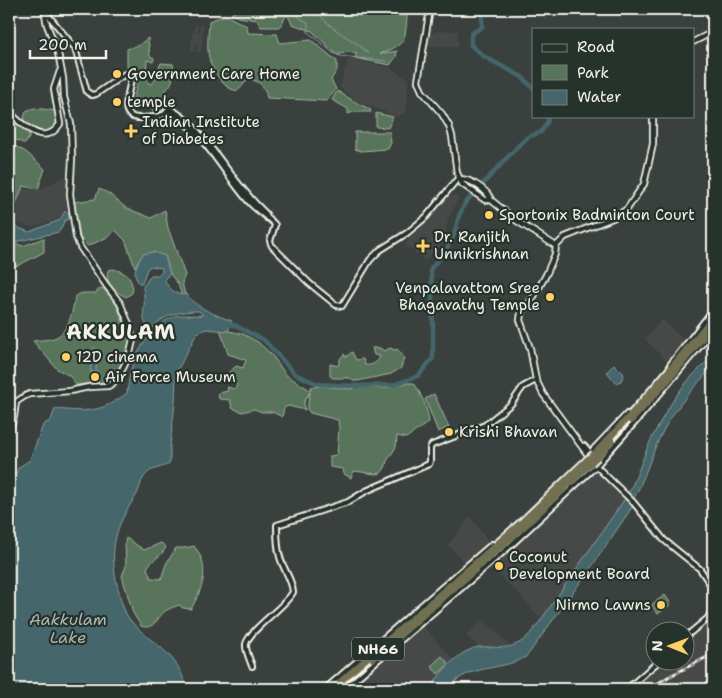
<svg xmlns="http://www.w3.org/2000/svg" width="722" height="698" viewBox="0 0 722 698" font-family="'Shantell Sans',sans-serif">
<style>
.built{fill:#46494a}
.green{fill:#58745b;stroke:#a6b2a2}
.water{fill:#45666b;stroke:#8b9e9d}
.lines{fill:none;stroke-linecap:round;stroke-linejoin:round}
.stream{stroke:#8b9e9d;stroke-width:1}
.river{stroke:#45666b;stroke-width:4.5}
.tertiary-casing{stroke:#f4f1e8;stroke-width:8}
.secondary-casing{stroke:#f4f1e8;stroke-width:8}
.trunk-casing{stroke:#f4f1e8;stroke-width:10}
.tertiary{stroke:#26332d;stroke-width:4}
.secondary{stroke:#26332d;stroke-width:4.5}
.trunk{stroke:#716f52;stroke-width:6}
.rail-casing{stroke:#f4f1e8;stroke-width:3}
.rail{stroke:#26332d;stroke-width:1;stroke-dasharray:4;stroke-linecap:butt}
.trunk-bridge-casing{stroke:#f4f1e8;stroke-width:10;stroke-linecap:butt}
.trunk-bridge{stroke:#716f52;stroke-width:6}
.poi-dot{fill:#ffd166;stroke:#26332d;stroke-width:2}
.labels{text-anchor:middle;stroke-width:4.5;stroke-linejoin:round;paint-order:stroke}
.shield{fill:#26332d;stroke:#b6b8b0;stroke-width:1}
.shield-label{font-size:14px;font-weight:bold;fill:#f4f1e8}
.poi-label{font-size:15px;fill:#f4f1e8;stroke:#26332d;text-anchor:start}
.water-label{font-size:16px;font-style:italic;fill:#aeb9b6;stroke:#26332d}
.district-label{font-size:20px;font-weight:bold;letter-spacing:1px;fill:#f4f1e8;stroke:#26332d}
</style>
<rect width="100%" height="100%" fill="#39403e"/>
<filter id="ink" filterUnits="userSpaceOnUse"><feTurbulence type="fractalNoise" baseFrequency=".02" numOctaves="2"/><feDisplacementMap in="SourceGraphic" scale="10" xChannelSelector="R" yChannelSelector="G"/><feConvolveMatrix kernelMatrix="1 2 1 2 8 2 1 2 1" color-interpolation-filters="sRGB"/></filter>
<g filter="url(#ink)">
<path class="built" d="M195,24L198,25L197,32L199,33L200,25L204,24L201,52H196L197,43H195L194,52L191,51L192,33L194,32Z
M438,31H458V47L428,46L430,33Z
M348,59L389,67L408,79L407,111L397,117L355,100L340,88Z
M66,175L67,208L64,210L58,219L32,227L17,223L14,202L22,189L40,190Z
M453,195H457L458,199L453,210L447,220L448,222L446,231L448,240L425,261L409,247L407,249L404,245L447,198Z
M662,319L685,342L669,364L645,339Z
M596,468L624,499L541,620L518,593L491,568Z
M470,516L489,542L465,563L448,545Z
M483,619L510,646L478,647L466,636Z
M707,621L713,630V689H633L664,661L684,660L685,641Z
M421,624L454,660L443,670L431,689H346Z"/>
<path class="green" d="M240,9H278L287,13L285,9H408C404,38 410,43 380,54L397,51L396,57L390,65L354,58L357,54L348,52L337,55L312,31L292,24L287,14L280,27H261L257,20L238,17L231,14Z
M225,15L247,26L248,33L277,34L280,43L311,40L337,61V70L331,80L336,89L327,101L267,98C265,86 260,81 248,79L238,91C228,89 225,86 219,78C204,59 208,44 209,21Z
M148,38L150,56L154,58L153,62L147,60L146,75L148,83L152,84C157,78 157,71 161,63L173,64C174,74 174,83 166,90L168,95L166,107L159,112L153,111L149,100H133L137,85L133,70L127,67V49L139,45Z
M337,91L359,104L370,109L371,112H353L348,114V109L332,100Z
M34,108L57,111L56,125L52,130L42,132L23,122L26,111Z
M376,113L393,117L388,128L376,127Z
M9,117L30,136L25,144L12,138L9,132Z
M355,132H390L391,143L388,149L361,151L355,149Z
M15,146L26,152L45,169L38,189L23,186L11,216H9V179L11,178L16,159H11L10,154Z
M99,189L108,193L126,208L149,217L151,218L165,210L168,228L185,275L182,282L185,295L182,296L178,284L170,274L165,256L143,254L135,267L125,240L115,230L110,236L88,246L80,238L74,202L95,199Z
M44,238V252L19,265L9,268V242L23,246Z
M113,269C125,272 131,276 133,289L132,293L126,297C116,292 104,283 108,270Z
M102,288L112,297L117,306L130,340L122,362L115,375L106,382L76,385L70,376L57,369L33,341C40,340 47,340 54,338C69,333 73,310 75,296L82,293H96L98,290Z
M220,329L243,334L258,342L272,355L286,375L310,390L311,387L321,386L350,389L359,387L386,388L406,383H414C421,394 428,409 429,422L406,438L397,436L396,447L387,461L385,468L381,473L376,474L354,471L351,478L344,474L343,469L330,467V456L337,455L339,428L338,420L310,413L307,409L310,392L304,402L305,410L288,406L284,408L282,417L273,412H262L254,409L242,412L232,408L230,400L219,399L218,393L228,391L227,387L235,389L237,385L230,380L229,372L236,366L243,368L246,360L228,354Z
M372,348H380L384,351L390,348L395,350L397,349L404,357L401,368L391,374L357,381H353L350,378H333L330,376V364L338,366L340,359L344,354L346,357L352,352L356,360L363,359L365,365C371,366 378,363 380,356L374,355Z
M434,394L449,427L438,432L425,399Z
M126,538L144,550L161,543L166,547C161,558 153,558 147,568L151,578L161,579L166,564L176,548H185L194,546C211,567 203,588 191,609L183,608L179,605C176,606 171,608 167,610C157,616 155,631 141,626L133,613L122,576L126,566L125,543Z
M665,595L671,604L658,614L651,605Z
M442,656L449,664L438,674L431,666Z"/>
<path class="water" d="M65,211L69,213V219L65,220L59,232L15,242L9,240V224L29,232L60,220Z
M153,252L165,256L170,274L165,278V282C171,290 177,297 187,294C193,307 219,316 232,321L228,331L206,329L197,333L176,373L175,403L170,446V463C163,469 150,467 144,477C140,482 140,489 137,494C133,501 128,507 125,514C111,539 111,564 119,592C121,601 124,612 130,620C152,646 179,651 186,689H9V503L11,483L19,467L30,460L43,425L51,420L55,409C86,412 101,413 127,393C128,386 129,379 130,373C136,351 153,323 176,316C185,314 195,316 203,315L199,311C182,311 164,314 153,328H149C139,318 146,307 144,296C144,293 143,290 143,287L151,275H158L162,272V268L151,266L147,269L142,283H139C131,272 137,264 143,254Z
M93,348H96L103,356L102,359H96V372H91V363L84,362V360H91Z
M713,355V366C695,387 676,406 663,431C651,454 645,479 632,502L633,506L592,566L527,656C503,672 467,663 448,689H431C439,673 459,650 479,647C491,646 505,650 517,644C527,640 534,628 541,620L626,497C637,479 642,458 651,440C661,420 672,400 686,383C694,373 704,365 713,355Z
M614,364L624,374L621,381L616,383L607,372Z"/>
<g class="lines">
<path class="stream" d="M291,9L301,19L308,22V32L333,53L340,56L386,61
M314,9C323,19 333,29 345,36C354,42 361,46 368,53"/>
<path class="river" d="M480,9L482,14V27L471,34V45L483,56L522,77L533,88
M226,324L234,325L264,340L295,374L318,384L355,386L393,385L418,376L433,358V322L431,268L444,254L454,235L459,216L465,203L518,146L528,137L541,132L548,121L547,116"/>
<g class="tertiary-casing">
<path id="tertiary" d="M44,10L75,48L87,92L92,95L96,94L125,74H131C133,87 115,116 138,118C147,118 156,118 165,114L169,108C191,120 203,138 218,157C233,177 248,197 266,214L267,218
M168,111C199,125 226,177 250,203C255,209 273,221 275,225L270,241L272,246L309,283L336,305L342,306L370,260L380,250L407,233L426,217L459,177
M670,365L713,310
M589,454L627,414
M596,466L633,502L664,540L700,569L712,587L711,612L708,618L684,638
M252,666C250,660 245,650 246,644C249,630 285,607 293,592C292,579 283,569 280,557C277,547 277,536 277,525L348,502L366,491L429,464L430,461V448L432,445L485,425L511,404L523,387L536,380
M325,689L492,544
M344,689L509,547L596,466L639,418L713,331
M627,689L660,660"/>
</g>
<g class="secondary-casing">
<path id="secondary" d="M430,9L418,81L422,91L442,114L449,126L452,136L457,173L462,184L485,200H491L517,221L556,246L555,254L546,275L533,298L521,313L520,320L530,348L536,380L543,394L596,466
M693,42L713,32
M9,109L10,113C23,125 45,148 60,124L54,89L60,71
M460,179C470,179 488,190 491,200
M556,246L565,237L615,217L627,209L644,184L653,144V116
M9,432L14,417L16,402L25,396L30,394L70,391L89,387L108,386L113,383L123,368L130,353L133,340L129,324L120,303L106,285L80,247L76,237L70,194L72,159L71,124L64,97L63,78L58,53L47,25L44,9
M584,446L598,463"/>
</g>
<g class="trunk-casing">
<path id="trunk" d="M631,421L671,377L713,325
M594,454C637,410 675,364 713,317
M597,457L612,441
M373,659L527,524L591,463
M332,689L524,520L588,459"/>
</g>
<use href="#tertiary" class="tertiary"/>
<use href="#secondary" class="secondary"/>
<use href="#trunk" class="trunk"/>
<g class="rail-casing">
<path id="rail" d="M649,689L668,677L713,654
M711,689L713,687"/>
</g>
<use href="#rail" class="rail"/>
<g class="trunk-bridge-casing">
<path id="trunk-bridge" d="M588,459L594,454
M591,463L597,457"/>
</g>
<use href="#trunk-bridge" class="trunk-bridge"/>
</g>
</g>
<g class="poi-dot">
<circle cx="117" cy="74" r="5"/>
<circle cx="117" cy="102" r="5"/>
<path d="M128.5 123.5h5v5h5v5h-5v5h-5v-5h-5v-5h5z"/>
<circle cx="489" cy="215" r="5"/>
<path d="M420.5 238.5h5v5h5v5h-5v5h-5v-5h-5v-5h5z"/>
<circle cx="550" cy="297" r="5"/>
<circle cx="66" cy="357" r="5"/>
<circle cx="95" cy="377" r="5"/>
<circle cx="449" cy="432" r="5"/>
<circle cx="499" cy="566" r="5"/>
<circle cx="661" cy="605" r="5"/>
</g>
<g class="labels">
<rect class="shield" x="352" y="637.5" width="52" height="23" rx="4"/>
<g class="shield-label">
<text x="378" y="654">NH66</text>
</g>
<g class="poi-label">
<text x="127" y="79">Government Care Home</text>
<text x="127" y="107">temple</text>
<text x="142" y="127">Indian Institute<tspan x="142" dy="17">of Diabetes</tspan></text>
<text x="499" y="220">Sportonix Badminton Court</text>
<text x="434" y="242">Dr. Ranjith<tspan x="434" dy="17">Unnikrishnan</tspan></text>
<text x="540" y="293" text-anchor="end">Venpalavattom Sree<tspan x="540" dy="17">Bhagavathy Temple</tspan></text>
<text x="76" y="362">12D cinema</text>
<text x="105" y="382">Air Force Museum</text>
<text x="459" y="437">Krishi Bhavan</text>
<text x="509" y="562">Coconut<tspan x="509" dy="17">Development Board</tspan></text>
<text x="651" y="610" text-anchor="end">Nirmo Lawns</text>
</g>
<g class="water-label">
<text x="68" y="625">Aakkulam<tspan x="68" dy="18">Lake</tspan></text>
</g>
<g class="district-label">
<text x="121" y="339">AKKULAM</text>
</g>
</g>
<rect width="722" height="698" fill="none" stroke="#26332d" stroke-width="30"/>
<rect x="15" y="15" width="692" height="668" fill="none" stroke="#f4f1e8" stroke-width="2" filter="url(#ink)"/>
<rect x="532" y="28" width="162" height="90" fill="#26332d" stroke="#787f78"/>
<rect x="542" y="44" width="25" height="8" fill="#26332d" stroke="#787f78"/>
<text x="577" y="52" font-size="15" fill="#f4f1e8">Road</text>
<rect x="542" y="65" width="25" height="15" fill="#58745b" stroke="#787f78"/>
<text x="577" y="78" font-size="15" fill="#f4f1e8">Park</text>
<rect x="542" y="90" width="25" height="15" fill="#45666b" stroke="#787f78"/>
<text x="577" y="102" font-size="15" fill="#f4f1e8">Water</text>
<g transform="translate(670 646) rotate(271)"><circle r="24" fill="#26332d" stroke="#787f78"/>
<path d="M0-4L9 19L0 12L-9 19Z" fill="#ffd166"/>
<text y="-8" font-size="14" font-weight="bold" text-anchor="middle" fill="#f4f1e8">N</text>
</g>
<path d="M30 50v8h76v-8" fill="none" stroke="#f4f1e8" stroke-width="2.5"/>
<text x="38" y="50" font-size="15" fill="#f4f1e8" stroke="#26332d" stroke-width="4" paint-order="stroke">200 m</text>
</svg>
